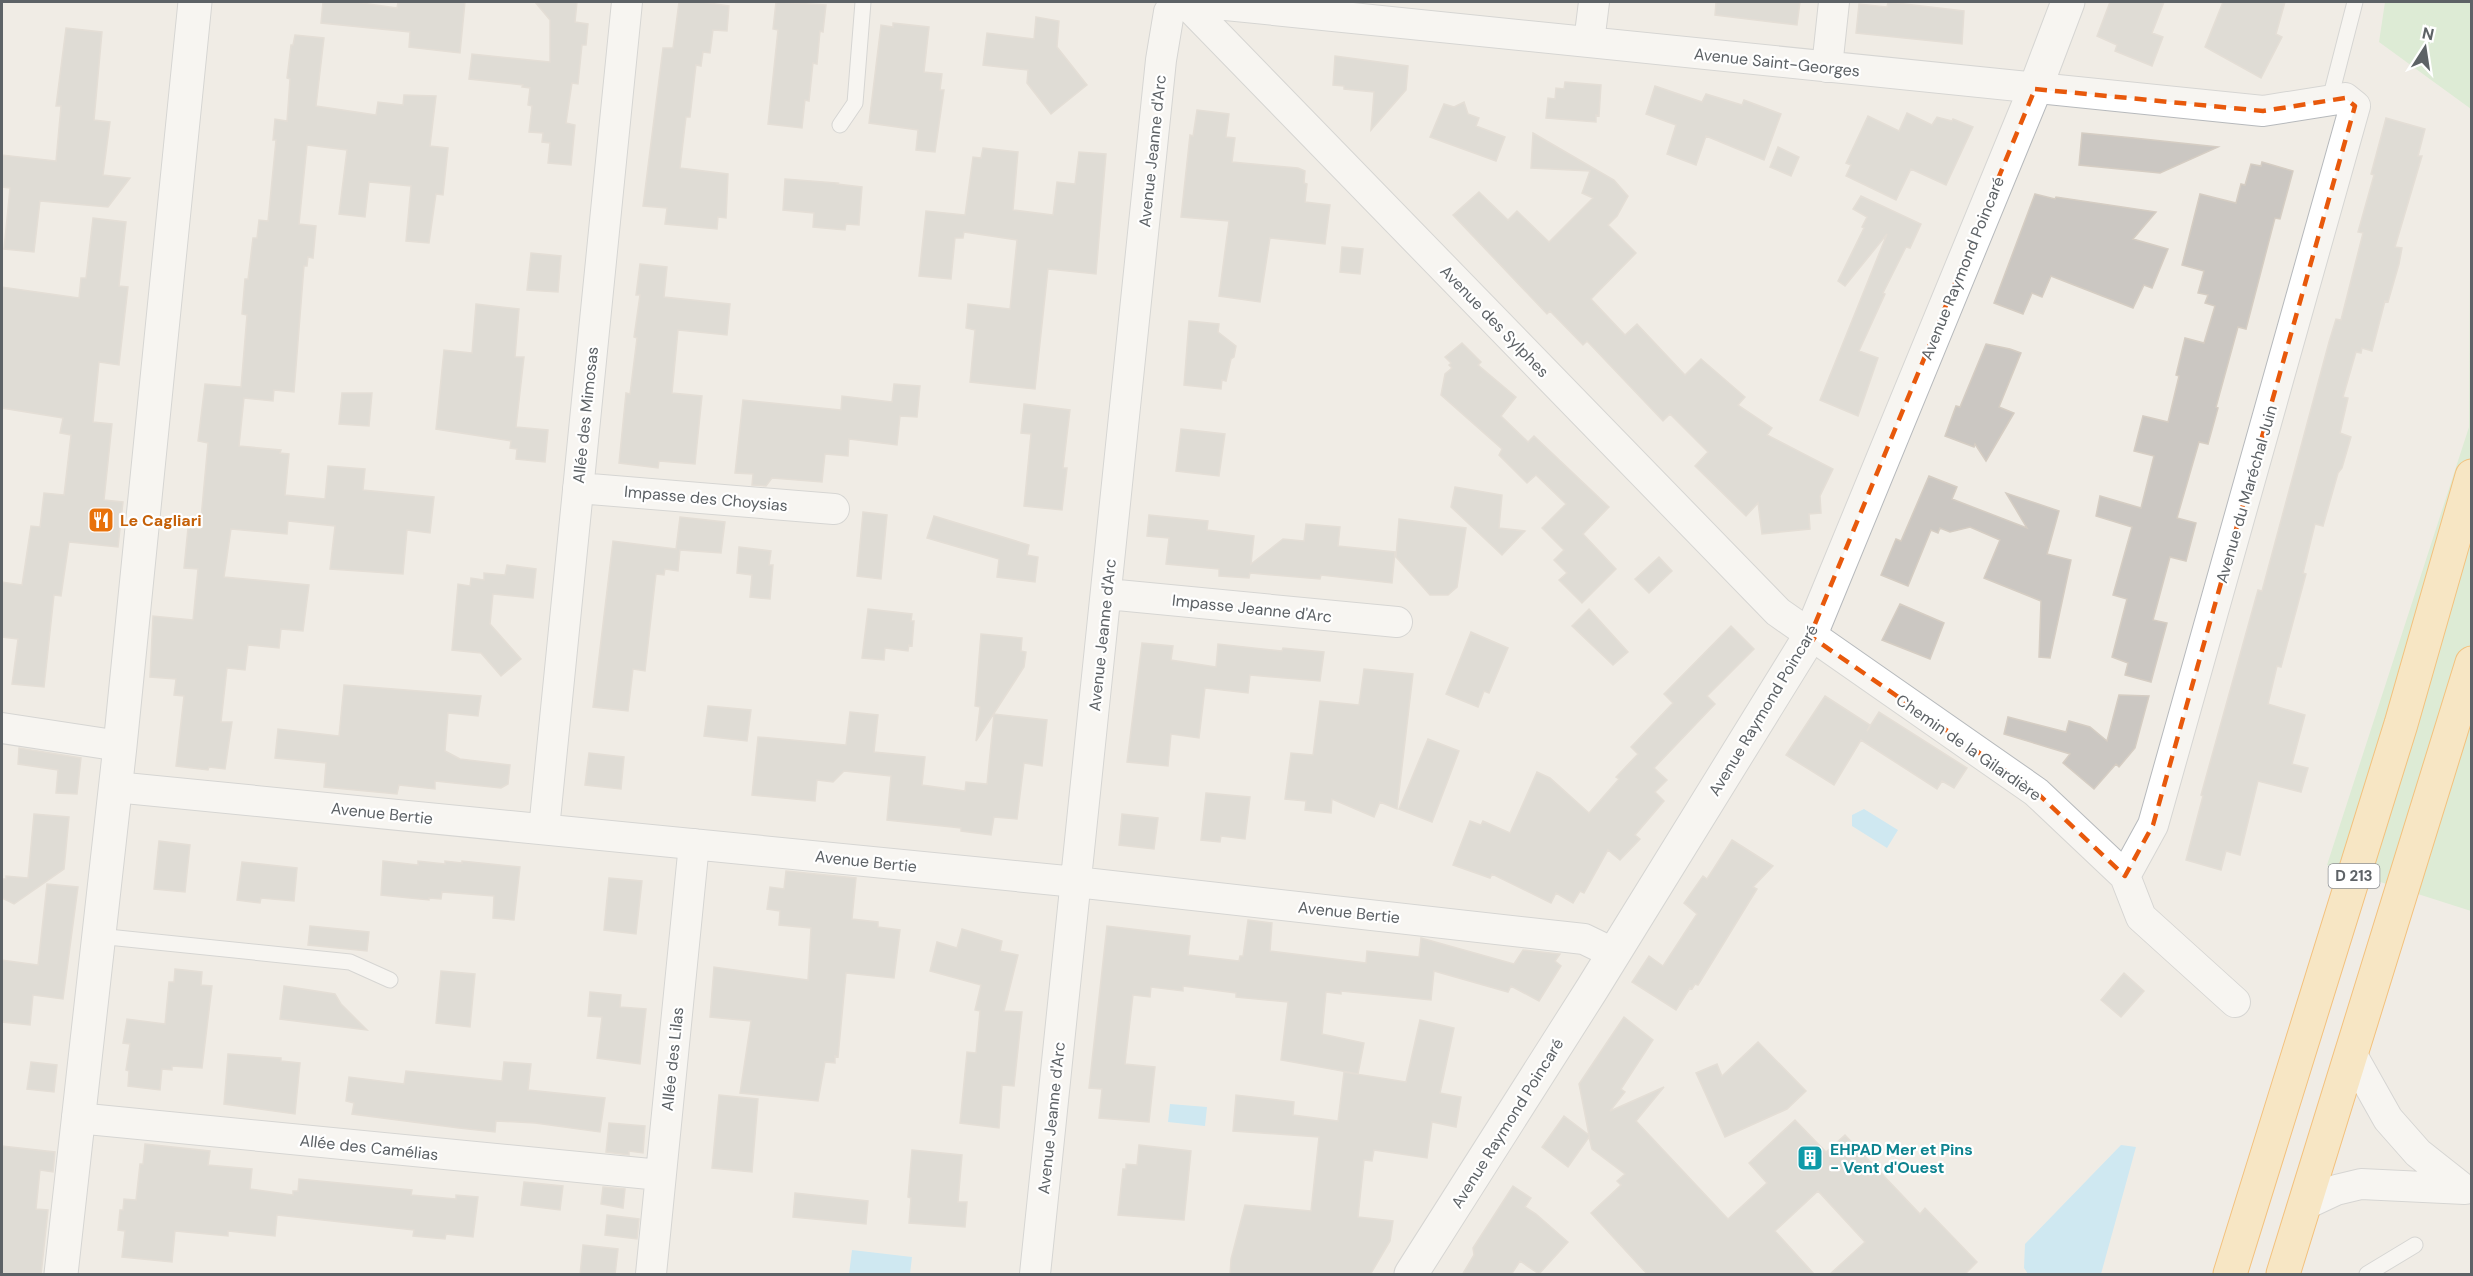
<svg xmlns="http://www.w3.org/2000/svg" width="2473" height="1276" viewBox="0 0 2473 1276" font-family="'DM Sans',sans-serif">
<style>
.green{fill:#c5e8c1}
.water{fill:#a6e2ff}
.building{fill:#cbc7c2;stroke:#d5cdc3;stroke-width:1.5}
.lines{fill:none;stroke-linecap:round;stroke-linejoin:round}
.service-casing{stroke:#b6b9bc;stroke-width:17}
.minor-casing{stroke:#b6b9bc;stroke-width:32}
.tertiary-casing{stroke:#b6b9bc;stroke-width:35}
.trunk-casing{stroke:#f58d00;stroke-width:35}
.service{stroke:#fff;stroke-width:15}
.minor{stroke:#fff;stroke-width:30}
.tertiary{stroke:#fff;stroke-width:33}
.trunk{stroke:#ffde9c;stroke-width:33}
.marked{fill:none;stroke:#e8590c;stroke-width:4.5;stroke-dasharray:12 8;stroke-linejoin:round}
.labels{text-anchor:middle;stroke-width:4.5;stroke-linejoin:round;paint-order:stroke}
.shield{fill:#fff;stroke:#8e9194;stroke-width:1.5}
.shield-label{font-size:15px;font-weight:bold;fill:#5d6266}
.street-label{font-size:16px;fill:#5d6266;stroke:#fff}
.food-label{font-size:16px;font-weight:bold;fill:#c56008;stroke:#fff;text-anchor:start}
.culture-label{font-size:16px;font-weight:bold;fill:#0d838f;stroke:#fff;text-anchor:start}
</style>
<rect width="100%" height="100%" fill="#f0ece5"/>
<path class="green" d="M2385,2H2471V911L2327,865L2469,427L2471,109L2379,42Z"/>
<path class="water" d="M1864,809L1898,830L1887,848L1852,826V815Z
M1170,1104L1207,1107L1205,1126L1168,1122Z
M2121,1145L2136,1147L2101,1274H2028L2024,1268L2025,1244Z
M852,1250L912,1257L910,1274H849Z"/>
<path class="building" d="M323,2H355L397,8L398,2H465L460,53L409,47L410,32L321,23Z
M535,2H577L575,22L588,24L586,45H582L578,84L572,83L566,123L575,125L571,165L548,163L550,143L542,142L543,133L529,132L532,106L528,105L530,88L522,87L523,85L469,79L472,54L550,62V20Z
M679,2H702L729,6L727,31L713,30L710,53L703,52L701,66L696,65L690,117H686L680,168L728,174L726,218L718,217L717,229L665,224L667,208L643,206L663,48H673Z
M776,2L826,5L823,32L820,31L817,64L813,63L809,101L805,100L802,128L768,124L778,30L773,29Z
M1716,2H1800L1797,25L1715,15Z
M1888,2L1964,11L1962,44L1856,33L1859,4L1887,7Z
M2110,2H2164L2152,33L2163,37L2152,66L2115,51L2117,45L2097,36Z
M2223,2H2285L2276,34L2282,37L2261,78L2205,47Z
M1036,17L1059,21L1057,47L1087,85L1051,114L1027,83L1028,70L983,65L987,33L1034,39Z
M893,23L929,27L924,72L942,74L940,90H944L935,152L916,150L918,130L869,123L881,25L893,27Z
M66,28L102,32L94,120L110,122L103,175L130,178L108,207L40,201L34,252L4,249L10,188L2,187V155L56,161L61,106H56Z
M295,35L324,38L316,106L376,115L378,102L403,105L404,95L436,96L430,146L448,148L443,195L436,194L429,243L406,241L411,186L369,182L365,217L339,214L347,150L307,145L299,224L316,226L313,258L308,257L307,266H304L294,392L274,390L273,401L244,398L239,446L281,450L280,453L289,454L285,495L325,499L328,466L365,469L363,490L434,497L430,533L407,530L403,574L330,569L335,526L288,521L287,534L231,529L224,577L309,585L303,631L281,629L279,648L248,645L245,670L227,668L221,722H232L225,769L209,767L208,770L176,766L184,696L174,695L176,679L150,677L153,616L193,620L198,569L184,568L188,528L200,529L208,443L198,441L205,384L241,387L247,315L242,314L245,279H248L253,238H257L259,220L268,221L276,140H273L275,119L287,121L290,79L287,78L291,45H293Z
M1335,56L1408,66L1406,90L1371,130L1374,92L1344,89V86L1333,85Z
M1565,82L1601,85L1599,116L1596,115V122L1546,118L1548,98L1555,99L1556,88L1564,89Z
M1655,86L1702,102L1706,94L1742,105L1744,100L1781,114L1764,160L1706,136L1696,165L1667,154L1676,125L1646,114Z
M1464,102L1468,114L1479,118L1476,126L1505,137L1496,161L1430,137L1444,104L1454,107Z
M1197,110L1229,114L1226,137L1235,138L1232,162L1298,168L1305,171L1304,183L1307,184L1305,202L1330,205L1325,244L1270,238L1260,302L1219,296L1229,221L1181,217L1190,135L1193,136Z
M1907,113L1932,125L1937,117L1952,121L1953,119L1973,127L1946,185L1911,169L1896,200L1846,176L1851,165L1846,163L1868,116L1899,131Z
M2386,118L2425,129L2418,156H2422L2395,247L2402,248L2399,264L2388,302L2385,301L2372,351L2362,348L2361,353L2356,352L2343,397L2348,398L2340,433L2351,437L2342,468L2338,473L2323,526L2315,524L2303,573L2306,574L2281,667L2277,666L2268,704L2305,715L2292,764L2308,768L2301,792L2258,781L2240,855L2226,851L2221,870L2186,860L2203,796L2201,795L2258,590L2262,591L2329,342L2336,319L2341,320L2363,233L2358,232L2374,175L2371,174Z
M1533,133L1614,180L1628,196L1617,216L1608,225L1636,253L1591,299L1625,335L1637,324L1685,375L1701,359L1745,397L1738,405L1772,428L1767,435L1833,469L1820,496L1821,513L1809,514L1810,529L1762,534L1758,503L1746,516L1695,466L1708,452L1670,414L1663,421L1587,341L1583,345L1550,311L1547,314L1453,215L1479,192L1508,220L1517,211L1549,242L1593,198L1582,193L1590,171L1531,168Z
M2082,133L2134,138L2218,147L2160,173L2079,165Z
M1778,147L1799,157L1791,176L1770,167Z
M983,148L1018,152L1013,210L1053,215L1057,182L1075,184L1079,152L1106,154L1096,274L1048,269L1035,389L970,382L975,330L966,328L968,304L1010,309L1017,240L964,232L963,238H955L951,279L919,276L926,211L965,215L973,157L981,158Z
M2262,162L2293,171L2280,219L2275,218L2246,329L2238,327L2216,407L2218,408L2208,444L2199,442L2177,518L2196,523L2186,561L2170,557L2153,620L2167,623L2151,682L2125,675L2128,663L2112,657L2127,599L2113,595L2132,527L2096,516L2100,496L2141,508L2154,456L2134,451L2143,416L2168,422L2179,376L2176,375L2185,338L2204,343L2215,306L2205,303L2208,295L2198,293L2204,271L2182,265L2200,194L2236,203L2241,184L2245,185L2251,164L2261,166Z
M785,179L838,183L837,184L862,187L859,225L846,224L845,230L813,227L814,213L783,210Z
M2035,194L2055,199L2056,197L2156,212L2133,239L2168,249L2152,288L2144,285L2133,308L2051,276L2042,297L2032,293L2023,314L1994,303Z
M1861,196L1921,224L1910,248L1906,247L1883,293L1885,294L1859,351L1878,358L1858,416L1820,400L1887,234L1845,286L1838,281L1864,228L1862,227L1867,217L1853,209Z
M93,218L126,222L119,286L128,287L119,365L99,362L93,422L112,424L104,500L123,502L118,547L69,542L61,596L54,595L44,687L12,684L18,639L2,637V582L22,585L31,526L40,527L44,493L64,495L71,435L60,433L63,418L2,408V287L79,298L81,278H86Z
M1342,247L1363,249L1360,274L1340,272Z
M531,253L561,256L558,292L527,290Z
M640,264L667,267L664,297L730,304L727,335L678,330L672,393L702,396L695,464L659,461L658,468L619,463L626,393L630,394L637,338L634,337L640,295H636Z
M476,304L519,309L515,357H524L516,427L548,430L545,462L516,459L517,449L510,448L511,441L436,429L444,350L472,353Z
M1189,321L1219,324L1218,332L1236,346L1234,357L1231,359L1226,381L1222,380L1221,389L1184,385Z
M1462,343L1481,362L1478,365L1516,397L1501,416L1528,442L1534,436L1609,507L1583,534L1616,569L1582,603L1559,580L1567,573L1554,560L1564,550L1542,528L1566,504L1536,475L1527,483L1499,455L1502,449L1441,395L1445,374L1452,368L1449,365L1451,363L1445,357Z
M1986,344L2010,349L2021,353L1999,407L2014,413L1986,461L1975,444L1974,447L1945,436L1956,406L1960,407Z
M894,384L920,386L917,417L900,416L897,445L849,439L848,456L825,454L822,482L772,478L766,486L752,485L753,474L735,473L743,400L841,410L842,396L892,402Z
M342,393H372L369,426L339,424Z
M1024,404L1070,410L1063,468H1067L1062,510L1024,506L1031,434L1021,433Z
M1181,429L1225,434L1219,476L1176,471Z
M1929,476L1957,487L1952,499L2027,528L2006,493L2059,511L2047,554L2071,560L2050,658L2039,657L2041,601L1984,578L2000,540L1970,527L1950,532L1940,528L1938,533L1931,530L1908,586L1881,575L1896,539L1901,541Z
M1455,487L1502,495L1499,528L1525,531L1502,555L1451,507Z
M863,512L887,515L881,579L857,576Z
M1149,515L1208,521L1207,530L1254,536L1251,564L1283,539L1304,541L1306,524L1340,527L1338,546L1395,552L1392,583L1321,575L1320,579L1250,573L1249,578L1219,576V569L1166,564L1169,538L1147,536Z
M934,516L1029,545L1027,555L1038,557L1035,582L997,577L999,559L927,538Z
M680,517L725,522L721,553L680,550L678,571L665,569L664,575L656,574L645,671L633,669L628,711L593,707L613,541L676,549Z
M1399,519L1466,528L1457,587L1448,595H1430L1396,557Z
M739,547L771,551L769,565H773L770,599L750,597L752,575L737,573Z
M1659,557L1672,571L1649,593L1635,579Z
M507,565L536,569L533,598L493,594L490,624L521,659L501,676L481,653L452,650L458,584L470,586L471,578L484,580V573L505,575Z
M1900,604L1944,623L1930,659L1882,640Z
M868,609L912,614L911,621H914L912,646L909,645L908,651L885,648L884,660L862,658Z
M1589,609L1628,652L1613,665L1572,626Z
M1731,626L1754,649L1707,696L1715,704L1654,768L1667,780L1655,792L1664,801L1635,835L1640,839L1620,860L1608,850L1584,893L1580,891L1573,903L1556,893L1551,903L1492,874L1490,878L1453,865L1470,821L1481,825L1483,821L1510,833L1537,772L1550,778L1589,813L1619,779L1616,777L1638,754L1631,747L1673,703L1664,694Z
M1471,632L1508,648L1489,693L1484,691L1478,707L1446,694Z
M981,634L1022,638L1021,651L1026,652L1024,667L976,741L980,707L975,706Z
M1142,643L1173,646L1171,660L1216,667L1218,644L1282,651L1283,648L1324,652L1320,681L1250,675L1248,693L1205,688L1199,738L1171,734L1168,766L1127,762Z
M1364,669L1413,674L1397,809L1380,802L1374,817L1332,799L1331,813L1305,810L1306,801L1285,799L1291,753L1313,755L1320,701L1359,705Z
M344,685L481,696L478,716L448,713L445,751L460,759L510,765L508,784L501,788L435,781V789L399,785L397,794L324,787L326,763L275,758L278,729L339,736Z
M2119,695L2149,696L2135,748L2119,767L2116,764L2094,789L2063,763L2070,754L2004,734L2008,717L2066,732L2069,721L2090,727L2107,741Z
M1825,696L1870,725L1867,731L1879,712L1967,768L1954,788L1942,781L1937,789L1861,740L1834,785L1786,755Z
M708,706L751,710L747,741L704,736Z
M850,712L878,715L874,752L925,757L922,785L965,791L966,782L987,784L994,714L1047,720L1042,766L1024,763L1017,819L994,817L991,835L961,831V828L887,820L891,776L844,771L833,782L817,780L815,801L752,795L758,737L846,745Z
M1428,739L1459,751L1432,822L1399,809Z
M19,748L81,758L77,794L56,793L58,770L18,764Z
M589,753L624,757L621,789L585,785Z
M1206,793L1250,797L1245,839L1221,836L1220,842L1201,840Z
M34,814L69,817L64,869L14,904L2,898V879H6V876L28,878Z
M1122,814L1158,818L1154,849L1119,845Z
M1732,840L1773,866L1753,887L1757,889L1722,946L1698,985L1695,984L1692,989L1690,988L1676,1010L1632,982L1649,956L1663,966L1697,914L1684,903L1703,876L1707,879Z
M159,841L190,845L185,892L154,889Z
M383,861L418,865V861L445,864V861L462,863V861L520,867L514,920L493,918L494,896L442,892L441,899L429,898V900L381,895Z
M242,862L297,868L294,901L261,898L260,903L237,900Z
M786,871L856,878L852,919L878,922V927L900,930L894,978L846,973L838,1057L835,1056V1063L825,1062L818,1101L740,1093L751,1021L710,1017L714,967L808,980L811,928L779,925L780,911L767,909L770,887L784,889Z
M609,878L642,881L636,934L604,930Z
M47,884L78,887L63,999L33,995L30,1025L2,1022V960L38,965Z
M1248,920L1272,923L1270,951L1366,963L1367,951L1419,957L1421,938L1514,964L1523,950L1560,954L1555,961L1561,966L1539,1001L1511,986L1508,992L1434,971L1431,1000L1341,991V994L1326,992L1322,1034L1364,1043L1358,1074L1281,1060L1288,1002L1236,997V993L1183,986V991L1151,987L1150,997L1133,995L1125,1064L1155,1067L1149,1122L1099,1118L1102,1089L1089,1088L1107,926L1190,936L1188,955L1239,961L1240,956H1243Z
M310,926L369,932L367,951L308,945Z
M962,929L1002,941L1000,951L1018,955L1004,1011L1022,1012L1014,1086L1002,1085L999,1128L960,1123L967,1052L976,1053L980,1011L975,1010L981,985L930,971L937,942L957,948Z
M175,969L202,972L201,985L212,986L202,1068L172,1066V1070L162,1069L160,1090L128,1086L129,1071L126,1070L130,1044L123,1043L127,1019L165,1024L169,982H174Z
M441,971L475,974L470,1027L436,1023Z
M2124,973L2144,991L2121,1017L2101,1000Z
M284,986L335,994L341,1004L367,1030L280,1019Z
M590,992L621,995L620,1007L646,1009L640,1064L597,1058L602,1017L588,1016Z
M1624,1017L1653,1040L1621,1089L1625,1092L1610,1111L1664,1087L1636,1121L1728,1219L1767,1183L1749,1163L1795,1120L1826,1152L1845,1135L1920,1214L1925,1208L1977,1262L1964,1275H1829L1865,1242L1818,1191L1775,1231L1815,1275H1648L1591,1213L1621,1185L1617,1181L1625,1174L1592,1149L1589,1137L1568,1167L1542,1147L1564,1116L1589,1135L1579,1084Z
M1420,1020L1454,1028L1440,1093L1461,1097L1456,1127L1432,1122L1427,1158L1374,1150L1372,1161L1364,1160L1358,1217L1393,1221L1390,1241L1370,1275H1230L1231,1259L1245,1205L1311,1211L1319,1137L1233,1131L1236,1095L1294,1102L1293,1115L1338,1121L1344,1072L1406,1082Z
M1758,1042L1806,1091L1787,1109L1725,1137L1696,1073L1717,1064L1722,1076Z
M228,1054L281,1058V1061L300,1063L295,1114L224,1104Z
M31,1062L57,1065L54,1092L27,1089Z
M504,1062L531,1064L528,1090L605,1098L600,1132L535,1123L496,1121L495,1132L459,1128L352,1114L354,1103L346,1101L349,1077L404,1084L406,1071L502,1081Z
M719,1095L758,1099L752,1172L712,1168Z
M609,1123L645,1126L643,1153L629,1151V1155L606,1152Z
M145,1144L210,1151L208,1165L252,1169L250,1189L293,1195V1191H298L299,1179L412,1190L411,1195L434,1197L456,1199V1195L478,1197L473,1237L446,1234L445,1239L413,1236L414,1230L277,1215L275,1236L228,1231V1236L175,1231L172,1262L122,1257L125,1231L118,1230L120,1210H123L124,1199L136,1200L140,1164H143Z
M1139,1145L1191,1151L1184,1220L1118,1215L1123,1169H1126V1164L1137,1165Z
M2,1146L55,1152L53,1172L40,1170L36,1209L48,1210L41,1275H2Z
M912,1150L962,1155L958,1202H967L965,1227L909,1223L911,1198L908,1197Z
M524,1182L563,1186L560,1210L521,1205Z
M1513,1186L1531,1198L1525,1207L1536,1214L1568,1242L1539,1274L1520,1261L1511,1275H1462L1474,1255L1473,1248Z
M603,1187L625,1189L623,1208L601,1204Z
M795,1193L868,1201L866,1224L793,1217Z
M607,1215L639,1219L637,1239L605,1235Z
M583,1245L618,1249L615,1275H580Z"/>
<g class="lines">
<g class="service-casing">
<path id="service" d="M2330,99L2355,2
M840,125L855,103L863,2
M98,936L350,962L390,980
M2367,1274L2415,1245"/>
</g>
<g class="minor-casing">
<path id="minor" d="M1185,2L1778,612L2036,792L2125,876L2141,917L2235,1002
M1196,2L2263,111L2345,98L2355,106L2153,825L2125,876
M1589,42L1594,2
M1827,67L1834,2
M578,488L834,509
M1107,594L1397,622
M2,728L120,746
M115,787L1076,882L1584,939L1613,953
M544,829L627,2
M2352,1055L2388,1119L2418,1153L2461,1187
M77,1118L660,1175
M2304,1205L2336,1190L2361,1184L2465,1189
M651,1274L694,844
M1035,1274L1161,60L1169,12L1182,2"/>
</g>
<g class="tertiary-casing">
<path id="tertiary" d="M61,1274L120,746L195,2
M1411,1274L1592,989L1810,636L2035,89L2068,2"/>
</g>
<g class="trunk-casing">
<path id="trunk" d="M2230,1274L2401,724L2472,476
M2283,1274L2472,663"/>
</g>
<use href="#service" class="service"/>
<use href="#minor" class="minor"/>
<use href="#tertiary" class="tertiary"/>
<use href="#trunk" class="trunk"/>
</g>
<path d="M0 0H2473V1276H0ZM2035,89L2263,111L2345,98L2355,106L2153,825L2125,876L2036,792L1810,636Z" fill="#f0ece5" fill-opacity=".55" fill-rule="evenodd"/>
<path class="marked" d="M2035,89L2263,111L2345,98L2355,106L2153,825L2125,876L2036,792L1810,636Z"/>
<defs>
<g id="restaurant-square" transform="scale(1.35)"><rect x="-9" y="-9" width="18" height="18" rx="4" fill="#e8710a" stroke="#fff"/><path d="M-5-6h1v4h1v-4h1v4h1v-4h1v5L-1.5 .5V6h-2V.5L-5-1ZM5-6V6H3V1.5H1.5Q1.5-4 5-6Z" fill="#fff"/></g>
<g id="building-square" transform="scale(1.35)"><rect x="-9" y="-9" width="18" height="18" rx="4" fill="#0f9aa8" stroke="#fff"/><path d="M-4-6H4V6H1V3H-1V6H-4ZM-2.5-4.3h1.7v1.8h-1.7ZM.8-4.3h1.7v1.8H.8ZM-2.5-1h1.7V.8h-1.7ZM.8-1h1.7V.8H.8Z" fill="#fff"/></g>
</defs>
<g fill-rule="evenodd">
<use href="#restaurant-square" x="101" y="520"/>
<use href="#building-square" x="1810" y="1158"/>
</g>
<g class="labels">
<rect class="shield" x="2328.5" y="864" width="51" height="24" rx="4.5"/>
<g class="shield-label">
<text x="2354" y="881">D 213</text>
</g>
<g class="street-label">
<text transform="translate(1777 62) rotate(6)" y="6">Avenue Saint-Georges</text>
<text transform="translate(1152 151) rotate(-84)" y="6">Avenue Jeanne d'Arc</text>
<text transform="translate(1962 268) rotate(-68)" y="6">Avenue Raymond Poincaré</text>
<text transform="translate(1495 321) rotate(46)" y="6">Avenue des Sylphes</text>
<text transform="translate(585 415) rotate(-84)" y="6">Allée des Mimosas</text>
<text transform="translate(2246 494) rotate(-74)" y="6">Avenue du Maréchal Juin</text>
<text transform="translate(706 498) rotate(5)" y="6">Impasse des Choysias</text>
<text transform="translate(1252 608) rotate(6)" y="6">Impasse Jeanne d'Arc</text>
<text transform="translate(1102 635) rotate(-84)" y="6">Avenue Jeanne d'Arc</text>
<text transform="translate(1763 710) rotate(-59)" y="6">Avenue Raymond Poincaré</text>
<text transform="translate(1969 747) rotate(35)" y="6">Chemin de la Gilardière</text>
<text transform="translate(382 813) rotate(6)" y="6">Avenue Bertie</text>
<text transform="translate(866 861) rotate(6)" y="6">Avenue Bertie</text>
<text transform="translate(1349 912) rotate(6)" y="6">Avenue Bertie</text>
<text transform="translate(672 1059) rotate(-84)" y="6">Allée des Lilas</text>
<text transform="translate(1051 1118) rotate(-84)" y="6">Avenue Jeanne d'Arc</text>
<text transform="translate(1507 1123) rotate(-58)" y="6">Avenue Raymond Poincaré</text>
<text transform="translate(369 1147) rotate(6)" y="6">Allée des Camélias</text>
</g>
<g class="food-label">
<text x="120" y="526">Le Cagliari</text>
</g>
<g class="culture-label">
<text x="1830" y="1155">EHPAD Mer et Pins<tspan x="1830" dy="18">- Vent d'Ouest</tspan></text>
</g>
</g>
<rect width="2473" height="1276" fill="none" stroke="#5d6266" stroke-width="6"/>
<g transform="translate(2425 48) rotate(12)" stroke="#ffffff" stroke-width="4.5" paint-order="stroke">
<path d="M0-4.5L10 22L0 15L-10 22Z" fill="#5d6266"/>
<text y="-9" font-size="16" font-weight="bold" text-anchor="middle" fill="#5d6266">N</text>
</g>
</svg>
